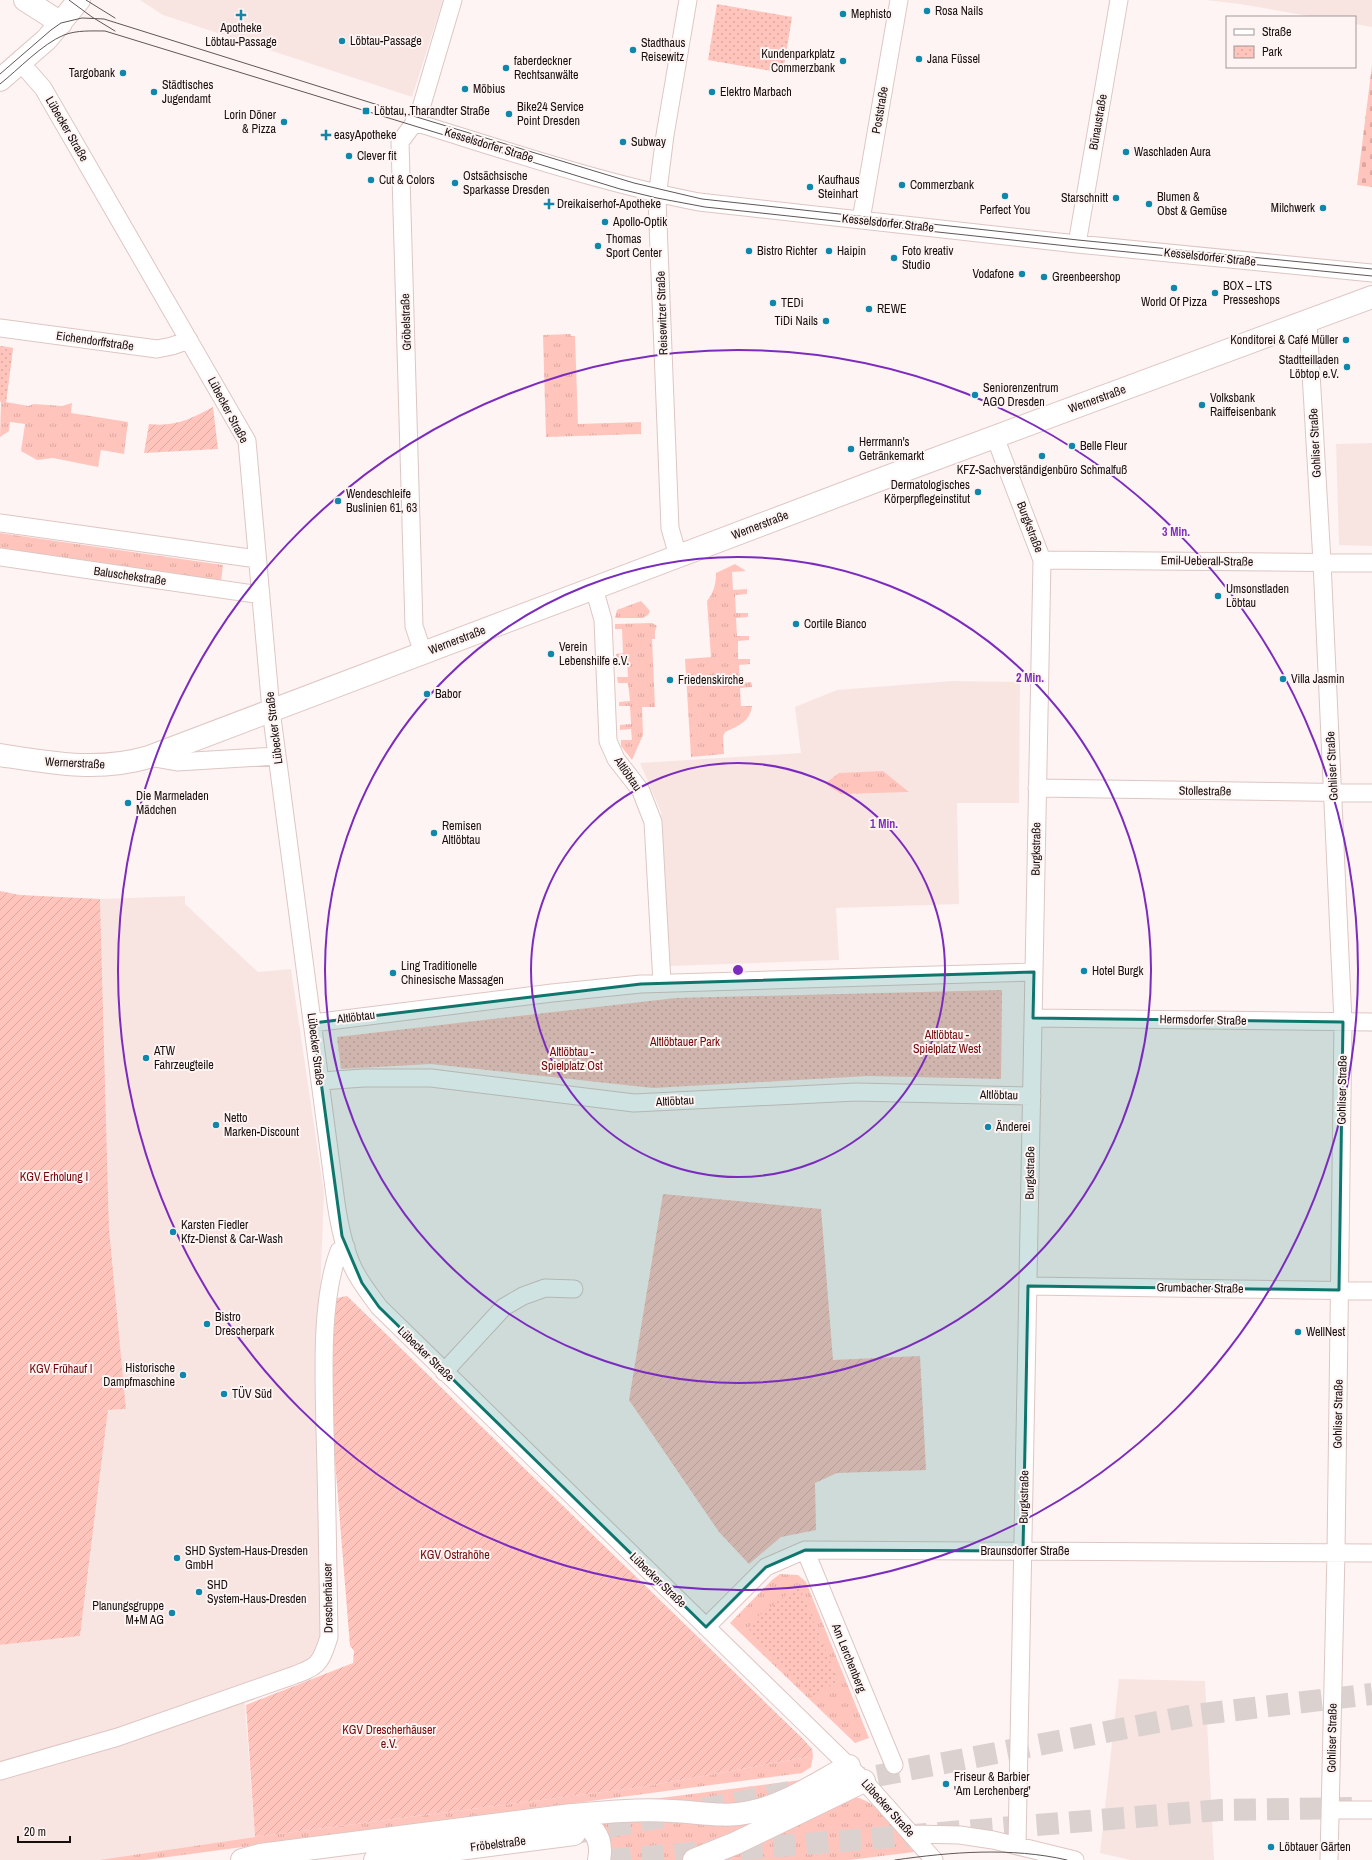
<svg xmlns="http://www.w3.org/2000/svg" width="1372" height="1860" viewBox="0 0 1372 1860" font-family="'Archivo Narrow',sans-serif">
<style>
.built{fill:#f8e5e2}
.grass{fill:url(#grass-tufts)}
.cemetery{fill:url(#cemetery-stones)}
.park{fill:url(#park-dots)}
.garden{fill:url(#garden-furrows)}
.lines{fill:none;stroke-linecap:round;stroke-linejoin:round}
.primary-tunnel{stroke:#dbd2d0;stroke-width:22;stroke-dasharray:22 11;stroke-linecap:butt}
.street-casing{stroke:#dec6c3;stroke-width:19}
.secondary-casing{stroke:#dec6c3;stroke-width:24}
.primary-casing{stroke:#dec6c3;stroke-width:24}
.street{stroke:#fff;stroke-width:17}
.secondary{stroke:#fff;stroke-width:22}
.primary{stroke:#fff;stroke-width:22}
.tram{stroke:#5f5756;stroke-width:1}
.marked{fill:#0f766e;fill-opacity:0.2;stroke:#0f766e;stroke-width:3;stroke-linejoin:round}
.ring{fill:none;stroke:#7b2cbf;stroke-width:2}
.poi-dot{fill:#0f87ab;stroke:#fef4f3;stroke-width:1.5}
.labels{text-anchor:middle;stroke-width:4;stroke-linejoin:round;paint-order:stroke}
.poi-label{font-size:12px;fill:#160e0d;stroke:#fef4f3;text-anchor:start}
.street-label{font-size:12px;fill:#160e0d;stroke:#fef4f3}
.park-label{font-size:12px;fill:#710708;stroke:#fef4f3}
.centre{fill:#7b2cbf;stroke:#fef4f3;stroke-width:2}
.ring-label{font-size:12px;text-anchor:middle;font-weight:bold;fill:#7b2cbf;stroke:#fef4f3;stroke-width:4;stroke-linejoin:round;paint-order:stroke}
</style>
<defs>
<pattern id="grass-tufts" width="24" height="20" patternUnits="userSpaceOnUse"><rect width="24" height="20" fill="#ffc5bd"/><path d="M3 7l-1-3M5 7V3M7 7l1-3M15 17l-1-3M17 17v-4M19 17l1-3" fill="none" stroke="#daa8a1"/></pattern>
<pattern id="cemetery-stones" width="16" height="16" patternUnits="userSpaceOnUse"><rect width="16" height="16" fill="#ffc5bd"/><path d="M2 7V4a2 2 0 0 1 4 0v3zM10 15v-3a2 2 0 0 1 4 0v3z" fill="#daa8a1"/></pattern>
<pattern id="park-dots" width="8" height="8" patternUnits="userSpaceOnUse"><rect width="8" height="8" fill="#ffc5bd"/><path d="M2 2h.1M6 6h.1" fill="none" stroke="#daa8a1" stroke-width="1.8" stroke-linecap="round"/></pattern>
<pattern id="garden-furrows" width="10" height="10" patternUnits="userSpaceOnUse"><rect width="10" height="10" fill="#ffc5bd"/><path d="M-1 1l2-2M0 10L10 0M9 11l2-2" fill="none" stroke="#daa8a1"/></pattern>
</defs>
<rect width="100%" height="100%" fill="#fef4f3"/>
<path class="built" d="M140,0H443L412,97L163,15Z
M1206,0H1372V27L1355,24V17H1314L1240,4Z
M1372,443V546L1339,545L1336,444Z
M952,681L1020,682L1019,803H957L959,904L836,908L839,960L670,966L661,812L640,763L801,753L795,707L837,690Z
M185,896V904L258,972L291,969L324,1193L320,1296L323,1656L244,1693L255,1837L99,1860H0V1645L80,1636L108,1410L126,1409L109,1228L100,899Z
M1119,1679L1205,1681L1214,1860H1130L1100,1853Z"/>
<path class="grass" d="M571,334V336H575L578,424L641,422V434L546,437L543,335Z
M0,346L13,348L6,402L28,406L34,404L62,406L72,403L71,413L128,422L124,454L101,450L98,467L53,458L37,460L21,451L25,424L10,422L9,431L0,437L1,402L0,401Z
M0,533L223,565L221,582L0,550Z
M735,564L746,571L732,572L733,590L747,589V594L735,595L736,613H748V617L736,618L737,636H749V640L738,641V659H750V664L739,665L740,683L751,682L752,687L740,688L741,706H752C750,722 738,726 725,732L723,737L724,754L691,757L685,659L711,657L707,601C714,592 716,584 716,573Z
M641,601L650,611L648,615L643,618H615L617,610Z
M652,623L657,626L655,631V639H652L655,707H642L643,735L632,760L621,746V740H632L631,729L620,730V725L631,724L630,706H619V702L630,701L628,683H618L617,677H628L627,658H617L616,654L623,653L622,629H615V624Z
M883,771L909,792L841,794L827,785V782L839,773Z
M780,1574L798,1575L806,1582L869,1738L855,1743L730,1623L772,1580Z
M813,1756L811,1767L802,1773L145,1860H99L255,1837L642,1787Z
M809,1779L750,1807L582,1808Z
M849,1796C880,1799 896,1830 914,1852L849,1860H711Z
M781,1808L696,1854L679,1860H609C613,1842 606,1832 596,1818Z"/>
<path class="cemetery" d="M1372,65V187L1357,185Z"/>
<path class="park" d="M717,4L792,17L783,73L708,60Z
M0,346L13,348L6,402L0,401Z
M1002,990L1001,1079L868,1076L653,1088L431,1064L341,1069L337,1037L676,998Z
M799,1586L838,1680L814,1698L755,1642L749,1628L754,1619Z"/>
<path class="garden" d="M213,407L218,449L144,453L149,424C175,427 191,419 213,407Z
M0,891L20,895L100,899L109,1228L126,1409L108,1410L80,1636L0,1645Z
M663,1194L821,1209L833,1360L920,1356L926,1470L837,1473L815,1483L816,1530L781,1537L749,1564L719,1532L629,1400Z
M347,1296L803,1739L812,1749L813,1756L642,1787L255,1837L246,1705L353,1663L354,1651L350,1646L328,1374L337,1298Z"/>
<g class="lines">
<path class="primary-tunnel" d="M845,1782L1194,1715L1372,1694
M703,1809L790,1792
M576,1833L668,1816
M609,1860L1221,1810L1352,1808"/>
<g class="street-casing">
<path id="street" d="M20,62L43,88L247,441L271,710L336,1203C339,1223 343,1244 351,1263C357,1279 369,1293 379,1307L864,1781L934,1860
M414,122C508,151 602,183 699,202L1077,244L1372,273
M861,220L899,0
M1077,244L1119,0
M1308,321L1322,562L1343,1022L1336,1552L1329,1860
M0,328L157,349L172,346L189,340
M995,437L1042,560L1017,1845
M0,523L257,559
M678,556L670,528L657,198L665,135L688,0
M0,557L261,595
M1042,560L1372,563
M594,588L603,620L608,741L616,759L641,791L653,822L662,983
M423,653L414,626L400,142L418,118L453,0
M149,757L177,762L277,756
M1037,788L1372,793
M1033,1018L1372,1022
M313,1023L552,993L641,984L1034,972
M321,1081L364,1078H431L634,1103L856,1092L1032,1096
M1028,1286L1372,1291
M444,1372L504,1307L523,1296L545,1288L574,1289
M805,1550L894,1765
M706,1627L766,1567L805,1550L1372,1553
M0,1771L118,1737L289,1677C317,1667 320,1666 329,1637C328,1568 327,1499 325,1431C324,1377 320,1300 339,1251L346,1247
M1330,1810H1372
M912,1834L960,1835L993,1840L1075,1860"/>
</g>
<g class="secondary-casing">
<path id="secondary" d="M25,0L61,23
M0,80L47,39L79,0
M0,755C52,763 98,772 149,757L900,472L1372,297"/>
</g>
<g class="primary-casing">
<path id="primary" d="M572,1815C591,1826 604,1835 599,1860
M242,1860L260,1855L572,1815C605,1812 638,1809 672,1811C698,1812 724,1818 750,1812C786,1805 817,1783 849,1766
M375,1860L574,1834
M694,1860L736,1843L864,1781"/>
</g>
<use href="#street" class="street"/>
<use href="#secondary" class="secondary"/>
<use href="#primary" class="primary"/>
<path class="tram" d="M69,0L92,17L115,31
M86,0L115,18
M0,74L51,30L61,23L82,18L104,19L410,115L634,183L702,199L1078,240L1372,269
M0,84C19,69 42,44 64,35C77,30 92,31 105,31L620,189L657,198L705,207L1077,247L1372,276
M895,1860C951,1852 1011,1847 1067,1860"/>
</g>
<path class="marked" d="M1034,972L1033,1018L1343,1022L1339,1290L1028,1286L1023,1551L805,1550L766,1567L706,1627L379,1307L362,1283L342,1236L313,1023L641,984Z"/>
<g class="ring">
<circle cx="738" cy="970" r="207"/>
<circle cx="738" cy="970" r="413"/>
<circle cx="738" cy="970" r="620"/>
</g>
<g class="poi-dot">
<circle cx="927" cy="11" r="4"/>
<circle cx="843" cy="14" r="4"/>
<path d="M239 9h4v4h4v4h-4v4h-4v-4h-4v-4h4z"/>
<circle cx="342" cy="41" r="4"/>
<circle cx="633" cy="50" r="4"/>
<circle cx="919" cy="59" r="4"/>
<circle cx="843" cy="61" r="4"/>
<circle cx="506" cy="68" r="4"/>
<circle cx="123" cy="73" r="4"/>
<circle cx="465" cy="89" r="4"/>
<circle cx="154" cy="92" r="4"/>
<circle cx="712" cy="92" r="4"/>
<rect x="362" y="107" width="8" height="8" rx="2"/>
<circle cx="509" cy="114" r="4"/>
<circle cx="284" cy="122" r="4"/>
<path d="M324 129h4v4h4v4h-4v4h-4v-4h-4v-4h4z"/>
<circle cx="623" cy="142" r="4"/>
<circle cx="1126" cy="152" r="4"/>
<circle cx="349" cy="156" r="4"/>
<circle cx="371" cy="180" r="4"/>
<circle cx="455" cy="183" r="4"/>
<circle cx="902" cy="185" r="4"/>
<circle cx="810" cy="187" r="4"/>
<circle cx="1005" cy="196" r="4"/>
<circle cx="1116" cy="198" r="4"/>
<path d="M547 198h4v4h4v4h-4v4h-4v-4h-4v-4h4z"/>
<circle cx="1149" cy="204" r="4"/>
<circle cx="1323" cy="208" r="4"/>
<circle cx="605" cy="222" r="4"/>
<circle cx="598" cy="246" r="4"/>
<circle cx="749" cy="251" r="4"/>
<circle cx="829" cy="251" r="4"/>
<circle cx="894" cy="258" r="4"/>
<circle cx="1022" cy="274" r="4"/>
<circle cx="1044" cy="277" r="4"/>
<circle cx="1174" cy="288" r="4"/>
<circle cx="1215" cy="293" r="4"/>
<circle cx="773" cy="303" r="4"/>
<circle cx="869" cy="309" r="4"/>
<circle cx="826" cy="321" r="4"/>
<circle cx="1346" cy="340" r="4"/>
<circle cx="1347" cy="367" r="4"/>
<circle cx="975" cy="395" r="4"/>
<circle cx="1202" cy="405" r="4"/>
<circle cx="1072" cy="446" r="4"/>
<circle cx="851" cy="449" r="4"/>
<circle cx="1042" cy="456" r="4"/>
<circle cx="978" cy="492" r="4"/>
<circle cx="338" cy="501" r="4"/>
<circle cx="1218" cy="596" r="4"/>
<circle cx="796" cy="624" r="4"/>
<circle cx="551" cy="654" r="4"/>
<circle cx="1283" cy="679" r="4"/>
<circle cx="670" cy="680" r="4"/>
<circle cx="427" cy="694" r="4"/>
<circle cx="128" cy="803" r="4"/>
<circle cx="434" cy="833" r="4"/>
<circle cx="1084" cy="971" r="4"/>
<circle cx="393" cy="973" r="4"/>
<circle cx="146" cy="1058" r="4"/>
<circle cx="216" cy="1125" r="4"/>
<circle cx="988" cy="1127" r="4"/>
<circle cx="173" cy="1232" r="4"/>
<circle cx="207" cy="1324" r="4"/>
<circle cx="1298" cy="1332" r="4"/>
<circle cx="183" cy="1375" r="4"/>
<circle cx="224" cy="1394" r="4"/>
<circle cx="177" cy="1558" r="4"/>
<circle cx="199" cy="1592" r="4"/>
<circle cx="172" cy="1613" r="4"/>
<circle cx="946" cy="1784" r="4"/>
<circle cx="1271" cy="1847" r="4"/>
</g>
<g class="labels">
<g class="poi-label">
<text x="935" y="15">Rosa Nails</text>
<text x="851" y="18">Mephisto</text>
<text x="241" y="32" text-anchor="middle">Apotheke<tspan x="241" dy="14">Löbtau-Passage</tspan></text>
<text x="350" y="45">Löbtau-Passage</text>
<text x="641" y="47">Stadthaus<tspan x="641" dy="14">Reisewitz</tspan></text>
<text x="835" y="58" text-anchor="end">Kundenparkplatz<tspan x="835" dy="14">Commerzbank</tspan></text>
<text x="927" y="63">Jana Füssel</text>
<text x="514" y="65">faberdeckner<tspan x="514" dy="14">Rechtsanwälte</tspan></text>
<text x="115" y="77" text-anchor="end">Targobank</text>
<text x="162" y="89">Städtisches<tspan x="162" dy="14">Jugendamt</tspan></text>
<text x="473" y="93">Möbius</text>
<text x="720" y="96">Elektro Marbach</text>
<text x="517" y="111">Bike24 Service<tspan x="517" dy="14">Point Dresden</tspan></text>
<text x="374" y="115">Löbtau, Tharandter Straße</text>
<text x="276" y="119" text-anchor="end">Lorin Döner<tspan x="276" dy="14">&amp; Pizza</tspan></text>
<text x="334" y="139">easyApotheke</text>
<text x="631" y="146">Subway</text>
<text x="1134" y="156">Waschladen Aura</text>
<text x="357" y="160">Clever fit</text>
<text x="463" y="180">Ostsächsische<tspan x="463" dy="14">Sparkasse Dresden</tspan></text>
<text x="379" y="184">Cut &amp; Colors</text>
<text x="818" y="184">Kaufhaus<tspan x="818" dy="14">Steinhart</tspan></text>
<text x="910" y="189">Commerzbank</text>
<text x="1157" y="201">Blumen &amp;<tspan x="1157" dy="14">Obst &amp; Gemüse</tspan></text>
<text x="1108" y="202" text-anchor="end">Starschnitt</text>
<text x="557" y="208">Dreikaiserhof-Apotheke</text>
<text x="1315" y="212" text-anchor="end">Milchwerk</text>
<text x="1005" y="214" text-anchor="middle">Perfect You</text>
<text x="613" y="226">Apollo-Optik</text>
<text x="606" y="243">Thomas<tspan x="606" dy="14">Sport Center</tspan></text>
<text x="757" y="255">Bistro Richter</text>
<text x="837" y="255">Haipin</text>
<text x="902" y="255">Foto kreativ<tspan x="902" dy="14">Studio</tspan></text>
<text x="1014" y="278" text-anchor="end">Vodafone</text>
<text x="1052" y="281">Greenbeershop</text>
<text x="1223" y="290">BOX – LTS<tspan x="1223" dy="14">Presseshops</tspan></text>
<text x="1174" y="306" text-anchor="middle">World Of Pizza</text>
<text x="781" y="307">TEDi</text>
<text x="877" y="313">REWE</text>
<text x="818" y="325" text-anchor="end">TiDi Nails</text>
<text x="1338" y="344" text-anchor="end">Konditorei &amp; Café Müller</text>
<text x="1339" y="364" text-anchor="end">Stadtteilladen<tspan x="1339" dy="14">Löbtop e.V.</tspan></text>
<text x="983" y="392">Seniorenzentrum<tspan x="983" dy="14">AGO Dresden</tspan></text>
<text x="1210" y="402">Volksbank<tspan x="1210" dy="14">Raiffeisenbank</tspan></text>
<text x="859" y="446">Herrmann's<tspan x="859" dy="14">Getränkemarkt</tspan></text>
<text x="1080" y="450">Belle Fleur</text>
<text x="1042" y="474" text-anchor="middle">KFZ-Sachverständigenbüro Schmalfuß</text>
<text x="970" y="489" text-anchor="end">Dermatologisches<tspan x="970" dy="14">Körperpflegeinstitut</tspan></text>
<text x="346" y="498">Wendeschleife<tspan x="346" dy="14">Buslinien 61, 63</tspan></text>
<text x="1226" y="593">Umsonstladen<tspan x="1226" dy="14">Löbtau</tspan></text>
<text x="804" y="628">Cortile Bianco</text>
<text x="559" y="651">Verein<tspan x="559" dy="14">Lebenshilfe e.V.</tspan></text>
<text x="1291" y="683">Villa Jasmin</text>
<text x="678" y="684">Friedenskirche</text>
<text x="435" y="698">Babor</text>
<text x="136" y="800">Die Marmeladen<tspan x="136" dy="14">Mädchen</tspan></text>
<text x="442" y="830">Remisen<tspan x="442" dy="14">Altlöbtau</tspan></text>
<text x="401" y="970">Ling Traditionelle<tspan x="401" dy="14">Chinesische Massagen</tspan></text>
<text x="1092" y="975">Hotel Burgk</text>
<text x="154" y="1055">ATW<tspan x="154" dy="14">Fahrzeugteile</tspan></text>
<text x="224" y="1122">Netto<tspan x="224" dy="14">Marken-Discount</tspan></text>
<text x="996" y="1131">Änderei</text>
<text x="181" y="1229">Karsten Fiedler<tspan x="181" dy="14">Kfz-Dienst &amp; Car-Wash</tspan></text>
<text x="215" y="1321">Bistro<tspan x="215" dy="14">Drescherpark</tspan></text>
<text x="1306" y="1336">WellNest</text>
<text x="175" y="1372" text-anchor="end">Historische<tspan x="175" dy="14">Dampfmaschine</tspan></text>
<text x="232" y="1398">TÜV Süd</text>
<text x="185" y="1555">SHD System-Haus-Dresden<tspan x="185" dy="14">GmbH</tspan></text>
<text x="207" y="1589">SHD<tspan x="207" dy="14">System-Haus-Dresden</tspan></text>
<text x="164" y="1610" text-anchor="end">Planungsgruppe<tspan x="164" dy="14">M+M AG</tspan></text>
<text x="954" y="1781">Friseur &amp; Barbier<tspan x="954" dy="14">'Am Lerchenberg'</tspan></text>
<text x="1279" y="1851">Löbtauer Gärten</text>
</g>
<g class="street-label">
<text transform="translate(880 110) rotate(-80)" y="4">Poststraße</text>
<text transform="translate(1098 122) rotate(-80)" y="4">Bünaustraße</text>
<text transform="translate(67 129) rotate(60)" y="4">Lübecker Straße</text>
<text transform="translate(489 145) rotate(17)" y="4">Kesselsdorfer Straße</text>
<text transform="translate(888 223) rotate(6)" y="4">Kesselsdorfer Straße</text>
<text transform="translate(1210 257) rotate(6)" y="4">Kesselsdorfer Straße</text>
<text transform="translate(662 313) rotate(-92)" y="4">Reisewitzer Straße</text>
<text transform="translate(406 322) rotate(-92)" y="4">Gröbelstraße</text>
<text transform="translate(95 341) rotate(8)" y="4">Eichendorffstraße</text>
<text transform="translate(1097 399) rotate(-20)" y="4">Wernerstraße</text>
<text transform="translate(228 410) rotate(62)" y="4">Lübecker Straße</text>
<text transform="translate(1315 443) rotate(-93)" y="4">Gohliser Straße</text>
<text transform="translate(760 525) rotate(-21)" y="4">Wernerstraße</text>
<text transform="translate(1030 527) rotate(69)" y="4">Burgkstraße</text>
<text transform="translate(1207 561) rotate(1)" y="4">Emil-Ueberall-Straße</text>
<text transform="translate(130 576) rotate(8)" y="4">Baluschekstraße</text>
<text transform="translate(457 640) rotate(-21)" y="4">Wernerstraße</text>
<text transform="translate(274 728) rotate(-97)" y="4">Lübecker Straße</text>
<text transform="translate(75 763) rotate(3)" y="4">Wernerstraße</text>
<text transform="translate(1332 766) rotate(-93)" y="4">Gohliser Straße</text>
<text transform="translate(628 774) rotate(55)" y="4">Altlöbtau</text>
<text transform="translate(1205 791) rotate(1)" y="4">Stollestraße</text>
<text transform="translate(1036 849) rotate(-89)" y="4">Burgkstraße</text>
<text transform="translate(356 1017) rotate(-7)" y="4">Altlöbtau</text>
<text transform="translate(1203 1020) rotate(1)" y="4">Hermsdorfer Straße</text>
<text transform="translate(316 1049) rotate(83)" y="4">Lübecker Straße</text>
<text transform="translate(1342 1090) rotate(-89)" y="4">Gohliser Straße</text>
<text transform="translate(999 1095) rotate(1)" y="4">Altlöbtau</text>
<text transform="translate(675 1101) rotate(-3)" y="4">Altlöbtau</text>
<text transform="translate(1030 1173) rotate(-89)" y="4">Burgkstraße</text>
<text transform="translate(1200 1288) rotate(1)" y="4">Grumbacher Straße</text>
<text transform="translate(426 1354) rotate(44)" y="4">Lübecker Straße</text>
<text transform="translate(1338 1414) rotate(-89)" y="4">Gohliser Straße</text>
<text transform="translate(1024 1497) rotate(-89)" y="4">Burgkstraße</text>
<text x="1025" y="1555">Braunsdorfer Straße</text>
<text transform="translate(658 1580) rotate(44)" y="4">Lübecker Straße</text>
<text transform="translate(328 1598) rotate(-91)" y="4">Drescherhäuser</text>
<text transform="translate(849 1658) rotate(68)" y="4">Am Lerchenberg</text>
<text transform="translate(1332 1738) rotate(-89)" y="4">Gohliser Straße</text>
<text transform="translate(888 1808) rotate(48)" y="4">Lübecker Straße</text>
<text transform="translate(498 1844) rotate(-7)" y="4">Fröbelstraße</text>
</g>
<g class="park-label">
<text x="947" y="1039">Altlöbtau -<tspan x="947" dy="14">Spielplatz West</tspan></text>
<text x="685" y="1046">Altlöbtauer Park</text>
<text x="572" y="1056">Altlöbtau -<tspan x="572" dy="14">Spielplatz Ost</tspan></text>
<text x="54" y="1181">KGV Erholung I</text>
<text x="61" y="1373">KGV Frühauf I</text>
<text x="455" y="1559">KGV Ostrahöhe</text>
<text x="389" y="1734">KGV Drescherhäuser<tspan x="389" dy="14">e.V.</tspan></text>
</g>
</g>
<circle cx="738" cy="970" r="6" class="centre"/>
<g class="ring-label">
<text x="1176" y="536">3 Min.</text>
<text x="1030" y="682">2 Min.</text>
<text x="884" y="828">1 Min.</text>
</g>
<rect x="1226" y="16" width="130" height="52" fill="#fef4f3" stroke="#a19897"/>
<rect x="1234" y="29" width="20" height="6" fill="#ffffff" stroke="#a19897"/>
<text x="1262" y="36" font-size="12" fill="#160e0d">Straße</text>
<rect x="1234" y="46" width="20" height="12" fill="url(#park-dots)" stroke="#a19897"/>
<text x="1262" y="56" font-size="12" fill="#160e0d">Park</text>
<path d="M18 1836v6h52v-6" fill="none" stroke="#160e0d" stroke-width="2"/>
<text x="24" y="1836" font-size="12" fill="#160e0d" stroke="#fef4f3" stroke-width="3" paint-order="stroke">20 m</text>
</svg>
